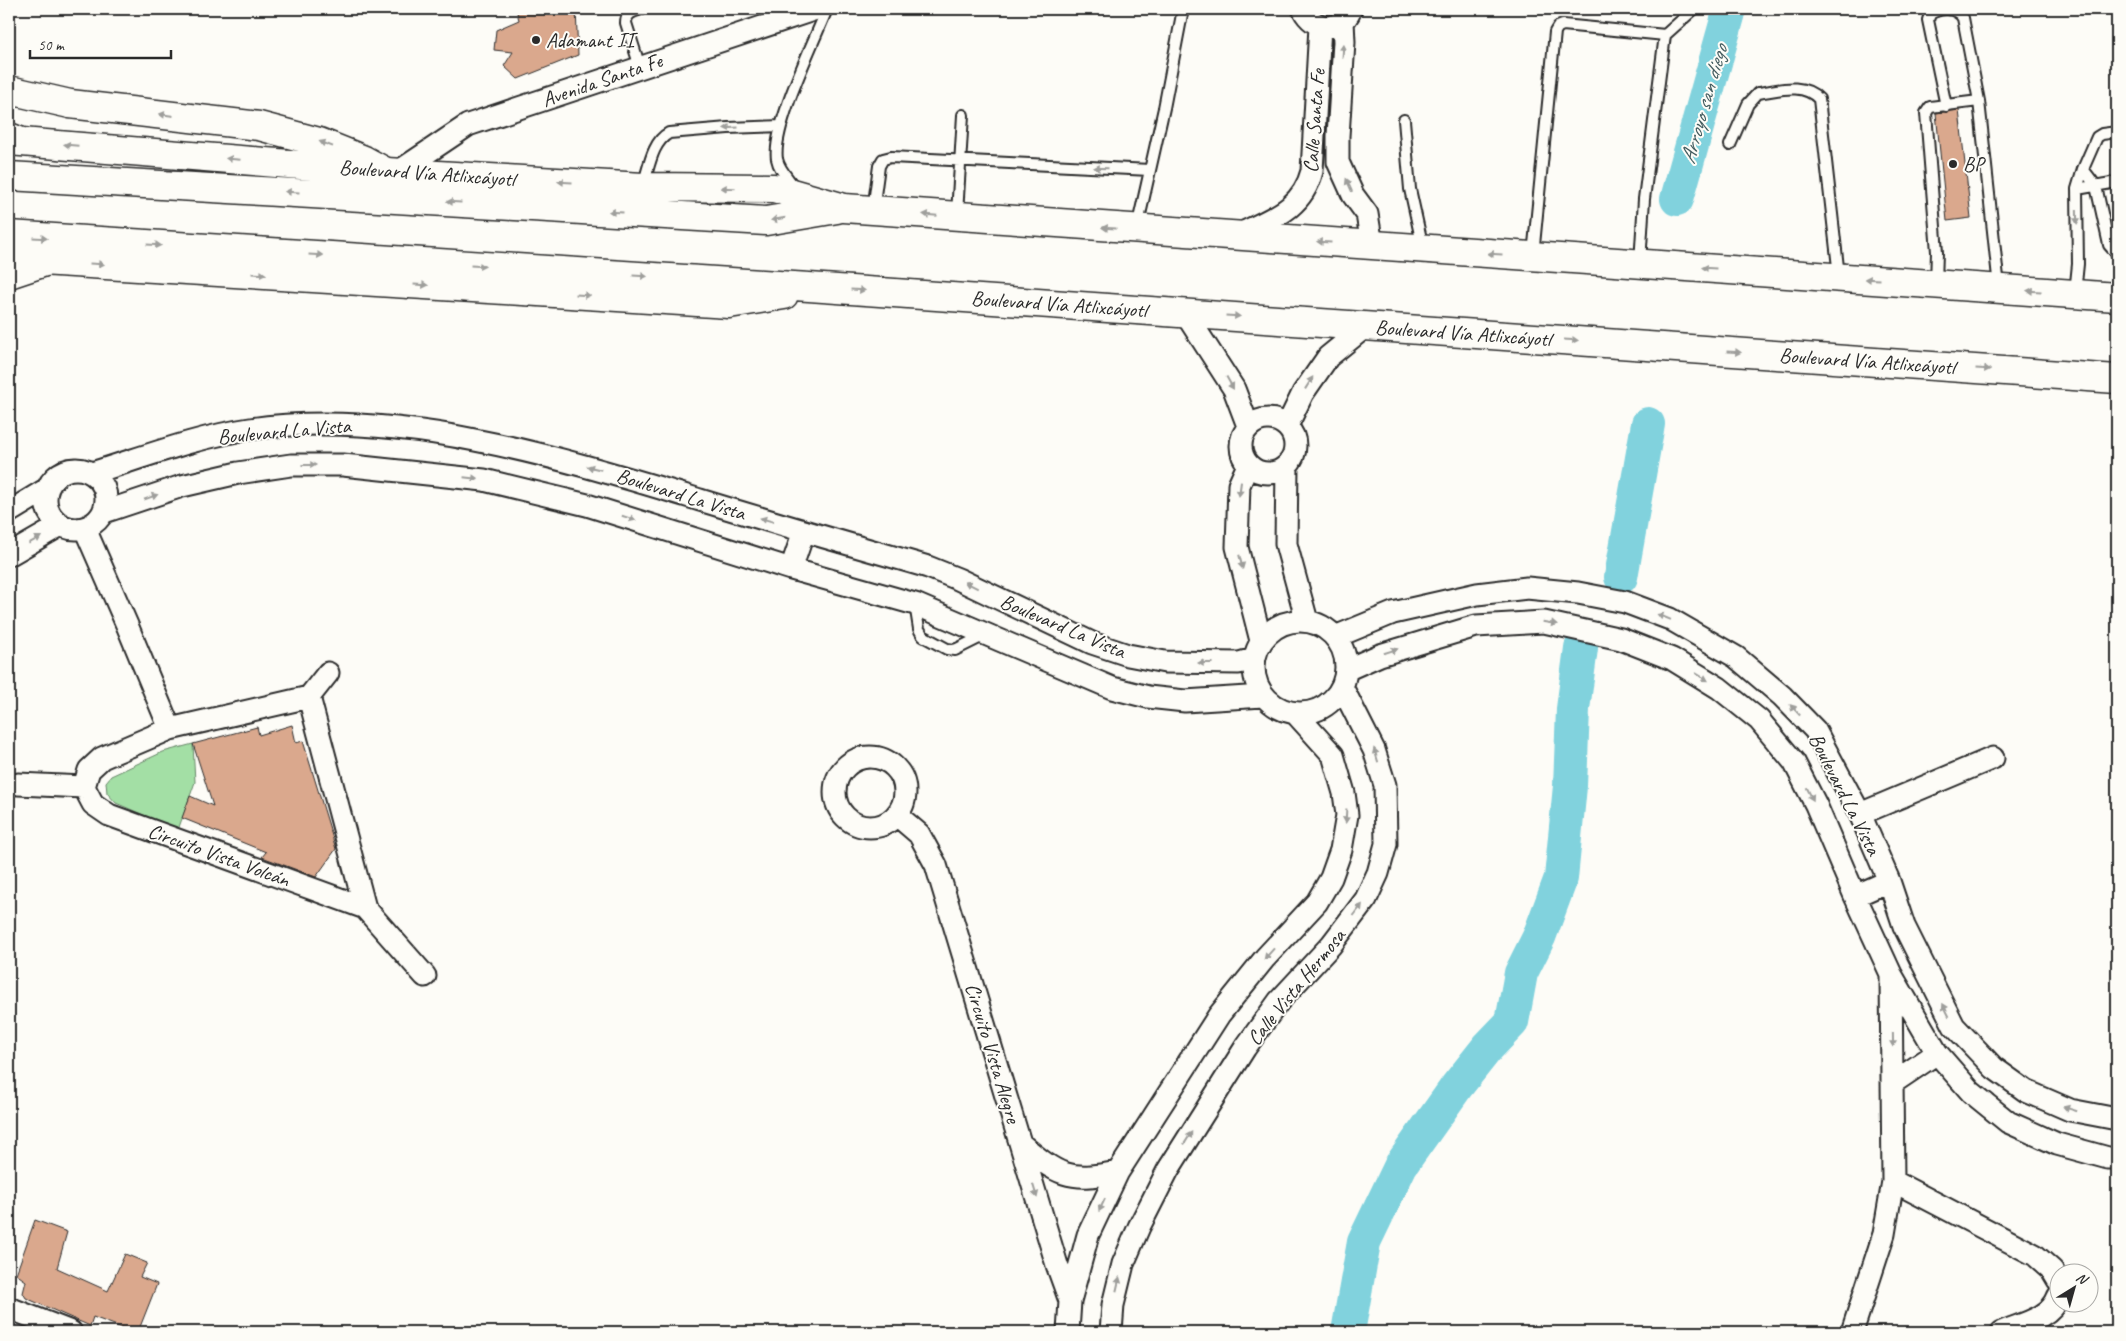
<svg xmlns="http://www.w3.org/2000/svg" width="2126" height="1341" viewBox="0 0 2126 1341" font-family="Caveat,sans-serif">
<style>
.green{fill:#a3dfa5;stroke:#678568}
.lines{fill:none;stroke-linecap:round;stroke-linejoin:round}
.river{stroke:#81d2dd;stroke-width:34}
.building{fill:#daa88d;stroke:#2b2b2b}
.service-casing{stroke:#2b2b2b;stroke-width:14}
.minor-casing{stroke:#2b2b2b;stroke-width:25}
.primary-casing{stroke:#2b2b2b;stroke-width:31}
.trunk-casing{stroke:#2b2b2b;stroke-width:31}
.service{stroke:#fdfcf7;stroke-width:10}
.minor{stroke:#fdfcf7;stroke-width:21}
.primary{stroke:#fdfcf7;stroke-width:28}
.trunk{stroke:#fdfcf7;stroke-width:28}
.oneway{fill:#9e9e9b}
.poi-dot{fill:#2b2b2b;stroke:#fdfcf7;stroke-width:2}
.labels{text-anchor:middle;stroke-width:4;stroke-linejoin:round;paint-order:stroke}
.poi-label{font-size:21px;fill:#2b2b2b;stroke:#fdfcf7;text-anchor:start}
.street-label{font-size:21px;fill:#2b2b2b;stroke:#fdfcf7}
.water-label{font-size:22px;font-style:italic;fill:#455d60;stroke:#fdfcf7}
</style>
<rect width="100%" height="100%" fill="#fdfcf7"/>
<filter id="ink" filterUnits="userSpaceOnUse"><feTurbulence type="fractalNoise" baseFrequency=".02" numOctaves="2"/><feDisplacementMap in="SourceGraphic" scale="10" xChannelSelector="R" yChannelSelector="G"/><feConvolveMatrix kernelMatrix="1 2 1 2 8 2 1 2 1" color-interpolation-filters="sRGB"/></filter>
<g filter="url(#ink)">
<path class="green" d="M193,744L195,782L178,830L116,803L107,793L106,782L111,776L163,752Z"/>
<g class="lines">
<path class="river" d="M1677,199L1730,9
M1621,577L1648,424
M1348,1332L1364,1242L1401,1165L1457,1086L1488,1047L1512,1022L1521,973L1539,937L1561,878L1570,786L1573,709L1581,648"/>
</g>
<path class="building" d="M516,9H576L578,55L518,79L504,66L513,52L494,50L496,30L519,20Z
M1959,110L1971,218L1947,221L1936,113Z
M292,725L296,743L303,741L336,849L316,877L262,857L266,852L182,818L190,796L213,806L193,744L257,727L259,735Z
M35,1220L67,1232L57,1268L108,1291L125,1254L147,1263L140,1277L157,1284L138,1332H133L93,1317L90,1326L26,1298L23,1293L26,1281L16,1274Z"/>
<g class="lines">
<g class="service-casing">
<path id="service" d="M1665,35L1694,9
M640,67L626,23C626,13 633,12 641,9
M1946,106L1928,20L1930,14C1941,7 1956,7 1963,18L1979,101
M1404,120L1410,189L1423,248
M1730,145L1748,104L1758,93C1779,90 1803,82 1819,99L1839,276
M2083,169L2096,186L2109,245L2117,254
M643,185C649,168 652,142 669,133L728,128L780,126
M795,188C789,179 779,170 777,159C772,127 814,42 827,9
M2077,189L2117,182
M873,210L879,166L883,159L891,157L1150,170
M957,214L963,115
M1137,228L1164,108L1183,9
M1533,255L1555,32L1558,27L1563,25L1665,35L1644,199L1640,263
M1936,283L1937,252L1926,113L1930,107L1979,101L1999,287
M2075,293L2078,264L2077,189L2083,169L2097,137L2102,134L2117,132
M915,604L919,629L923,636L947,649L955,650L985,635"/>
</g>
<g class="minor-casing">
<path id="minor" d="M1303,9C1314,31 1341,34 1351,9
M1343,21L1344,42L1338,136V162L1353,195L1367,214L1372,245
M398,172L468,125L816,9
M1236,236C1269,219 1302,211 1312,171L1320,26
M1185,313L1234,389L1248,426
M1241 446a27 27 0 1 1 54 0a27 27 0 1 1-54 0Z
M1287,426L1303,393L1328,357L1366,326
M1248,465L1239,485L1237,547L1261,641
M1287,466L1286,544L1307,621
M46 499a30 30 0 1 1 60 0a30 30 0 1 1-60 0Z
M92,473C144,457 196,437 250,429C399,408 558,457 700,500C775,523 852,545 928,567L958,579L1092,643L1128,655L1165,662L1239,663L1253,659
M9,512L47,489
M104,512L182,486L238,473L291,465H343L484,480L587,505L791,569L915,604L1112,688L1148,697L1185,701L1263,696
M85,529L127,625L170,729
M9,555L61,525
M791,569L804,531
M1254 667a46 46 0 1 1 92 0a46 46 0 1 1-92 0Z
M1335,637L1393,613L1477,594L1527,588L1578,593L1625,602L1670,619L1736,657L1782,696L1815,730L1860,814L1889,881L1904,926L1954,1026L1994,1068L2026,1091L2070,1110L2117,1119
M1346,670L1380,655L1476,626L1544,622L1621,639L1672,659L1719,688L1759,720L1794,762L1816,805L1855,896L1891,974L1937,1053L1971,1092L2008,1122L2057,1144L2108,1158H2117
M328,673L309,697L170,729L102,758L89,770L84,787L93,804L109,815L365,908
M309,697L365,908L425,976
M835 792a35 35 0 1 1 70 0a35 35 0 1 1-70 0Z
M18,784L84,787
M1860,814L1993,758
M898,816L919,834L936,865L1057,1265L1070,1301
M1855,896L1889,881
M1894,1082L1937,1053
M1021,1144C1058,1175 1068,1182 1118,1172
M1893,1181L2035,1255L2052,1270L2058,1280
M9,1308L71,1332
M1068,1332L1070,1301L1088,1235L1118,1172L1219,1015L1265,958L1317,902L1331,878L1341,850L1347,815L1344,793L1333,755L1296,714
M1111,1332L1113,1305L1123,1264L1139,1227L1168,1170L1245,1048L1279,1001L1331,945L1366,899L1378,873L1386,844L1385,785L1374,750L1342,687
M1852,1332L1884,1234L1893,1181L1891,976
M2002,1332C2021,1324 2051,1318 2058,1297"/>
</g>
<g class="primary-casing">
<path id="primary" d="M9,141L386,172L643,187L774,188L844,208L2117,297
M9,176L766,221L837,209
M9,235L809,287L2117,379
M9,259L729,304L784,295"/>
</g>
<g class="trunk-casing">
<path id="trunk" d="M9,90L70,104L259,126L319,142L364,160L386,172
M9,137L19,141
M9,274L48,261"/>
</g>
<use href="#service" class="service"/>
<use href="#minor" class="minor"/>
<use href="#primary" class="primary"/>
<use href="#trunk" class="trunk"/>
</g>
<defs><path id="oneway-solid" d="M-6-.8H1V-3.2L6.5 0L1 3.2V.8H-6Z" transform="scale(1.25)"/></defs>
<g class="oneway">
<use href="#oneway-solid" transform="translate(1343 51) rotate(-86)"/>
<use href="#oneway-solid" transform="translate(166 115) rotate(-173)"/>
<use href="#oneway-solid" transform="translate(731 128) rotate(177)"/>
<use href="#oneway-solid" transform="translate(326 144) rotate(-159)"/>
<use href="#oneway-solid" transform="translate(71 145) rotate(-175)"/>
<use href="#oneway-solid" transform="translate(233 159) rotate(-175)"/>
<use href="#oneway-solid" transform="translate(1101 168) rotate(-178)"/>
<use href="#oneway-solid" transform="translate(565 182) rotate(-176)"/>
<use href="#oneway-solid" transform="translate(1349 185) rotate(-114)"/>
<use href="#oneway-solid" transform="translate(728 188) rotate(-179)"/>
<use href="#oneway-solid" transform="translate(292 192) rotate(-176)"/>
<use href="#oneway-solid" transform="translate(454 202) rotate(-176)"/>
<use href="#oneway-solid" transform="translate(616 212) rotate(-176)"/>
<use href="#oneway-solid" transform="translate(930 215) rotate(-175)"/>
<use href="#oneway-solid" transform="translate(2077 217) rotate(89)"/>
<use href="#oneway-solid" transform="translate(778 219) rotate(170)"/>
<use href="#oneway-solid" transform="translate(1109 228) rotate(-176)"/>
<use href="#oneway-solid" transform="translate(40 238) rotate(4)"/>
<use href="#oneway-solid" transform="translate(1324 242) rotate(-176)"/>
<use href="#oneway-solid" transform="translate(154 245) rotate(4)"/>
<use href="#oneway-solid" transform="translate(1495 254) rotate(-176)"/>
<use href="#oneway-solid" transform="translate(316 255) rotate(4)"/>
<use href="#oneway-solid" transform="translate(97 264) rotate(4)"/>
<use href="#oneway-solid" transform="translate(478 266) rotate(4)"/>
<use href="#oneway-solid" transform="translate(1709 268) rotate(-176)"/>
<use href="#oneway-solid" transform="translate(259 274) rotate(4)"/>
<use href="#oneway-solid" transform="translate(640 276) rotate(4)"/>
<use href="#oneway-solid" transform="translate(1872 279) rotate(-176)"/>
<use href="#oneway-solid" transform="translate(421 285) rotate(4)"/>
<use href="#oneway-solid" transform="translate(858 290) rotate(4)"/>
<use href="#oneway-solid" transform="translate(2034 291) rotate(-176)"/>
<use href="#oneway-solid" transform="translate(583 295) rotate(4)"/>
<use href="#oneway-solid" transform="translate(1233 316) rotate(4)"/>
<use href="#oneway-solid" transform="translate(1571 340) rotate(4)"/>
<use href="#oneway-solid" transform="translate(1734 352) rotate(4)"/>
<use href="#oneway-solid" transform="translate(1983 369) rotate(4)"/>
<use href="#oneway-solid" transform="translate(1230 383) rotate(61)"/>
<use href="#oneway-solid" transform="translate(1309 383) rotate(-58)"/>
<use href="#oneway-solid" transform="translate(309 465)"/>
<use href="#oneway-solid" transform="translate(594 468) rotate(-166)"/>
<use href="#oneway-solid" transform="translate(471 478) rotate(6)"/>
<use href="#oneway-solid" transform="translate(1240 489) rotate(98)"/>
<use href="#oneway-solid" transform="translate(151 497) rotate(-20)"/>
<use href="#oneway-solid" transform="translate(629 518) rotate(17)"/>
<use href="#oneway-solid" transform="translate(767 520) rotate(-164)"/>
<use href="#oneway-solid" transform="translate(35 540) rotate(-29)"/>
<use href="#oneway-solid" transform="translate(1241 562) rotate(76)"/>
<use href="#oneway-solid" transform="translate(971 585) rotate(-154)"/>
<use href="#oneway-solid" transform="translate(1664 617) rotate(-158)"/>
<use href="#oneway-solid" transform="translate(1550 623) rotate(10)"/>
<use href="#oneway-solid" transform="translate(1391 651) rotate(-17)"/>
<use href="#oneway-solid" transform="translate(1205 663) rotate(-180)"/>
<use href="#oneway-solid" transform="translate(1702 677) rotate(31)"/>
<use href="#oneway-solid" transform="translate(1795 710) rotate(-133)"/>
<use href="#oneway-solid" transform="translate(1376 755) rotate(-107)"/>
<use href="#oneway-solid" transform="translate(1810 794) rotate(63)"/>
<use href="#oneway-solid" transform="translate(1346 816) rotate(93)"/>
<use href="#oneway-solid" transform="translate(1358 910) rotate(-53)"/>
<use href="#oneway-solid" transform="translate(1269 954) rotate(132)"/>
<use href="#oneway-solid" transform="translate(1946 1010) rotate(-117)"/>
<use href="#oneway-solid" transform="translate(1893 1040) rotate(89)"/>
<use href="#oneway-solid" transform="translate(2070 1109) rotate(-163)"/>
<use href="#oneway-solid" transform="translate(1188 1138) rotate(-58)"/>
<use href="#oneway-solid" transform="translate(1035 1191) rotate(73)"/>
<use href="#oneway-solid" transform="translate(1102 1205) rotate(115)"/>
<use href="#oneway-solid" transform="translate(1118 1284) rotate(-77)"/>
</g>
</g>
<g class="poi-dot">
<circle cx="536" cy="40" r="5"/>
<circle cx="1953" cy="164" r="5"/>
</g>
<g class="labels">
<g class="poi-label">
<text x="546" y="47">Adamant II</text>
<text x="1963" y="171">BP</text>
</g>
<g class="street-label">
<text transform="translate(602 80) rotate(-19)" y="7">Avenida Santa Fe</text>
<text transform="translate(1314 121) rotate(-86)" y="7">Calle Santa Fe</text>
<text transform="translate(427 173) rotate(4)" y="7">Boulevard Vía Atlixcáyotl</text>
<text transform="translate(1059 304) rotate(4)" y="7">Boulevard Vía Atlixcáyotl</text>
<text transform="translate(1463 333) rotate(4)" y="7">Boulevard Vía Atlixcáyotl</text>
<text transform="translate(1867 361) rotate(4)" y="7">Boulevard Vía Atlixcáyotl</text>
<text transform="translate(284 431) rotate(-5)" y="7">Boulevard La Vista</text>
<text transform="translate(681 494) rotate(17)" y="7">Boulevard La Vista</text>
<text transform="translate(1063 626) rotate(23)" y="7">Boulevard La Vista</text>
<text transform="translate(1845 794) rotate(63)" y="7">Boulevard La Vista</text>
<text transform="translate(219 855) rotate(20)" y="7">Circuito Vista Volcán</text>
<text transform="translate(1296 987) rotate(-51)" y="7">Calle Vista Hermosa</text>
<text transform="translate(993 1053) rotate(73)" y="7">Circuito Vista Alegre</text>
</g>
<g class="water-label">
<text transform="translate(1703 104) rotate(-74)" y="8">Arroyo san diego</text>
</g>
</g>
<rect width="2126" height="1341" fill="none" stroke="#fdfcf7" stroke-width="30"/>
<rect x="15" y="15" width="2096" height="1311" fill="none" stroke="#2b2b2b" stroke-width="2" filter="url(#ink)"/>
<g transform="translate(2074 1288) rotate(37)"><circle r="24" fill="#fdfcf7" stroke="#a9a8a5"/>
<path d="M0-4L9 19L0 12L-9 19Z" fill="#2b2b2b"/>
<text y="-8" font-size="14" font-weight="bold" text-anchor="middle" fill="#2b2b2b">N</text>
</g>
<path d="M30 50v8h141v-8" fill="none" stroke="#2b2b2b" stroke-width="2.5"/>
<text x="38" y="50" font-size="15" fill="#2b2b2b" stroke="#fdfcf7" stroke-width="4" paint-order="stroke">50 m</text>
</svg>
